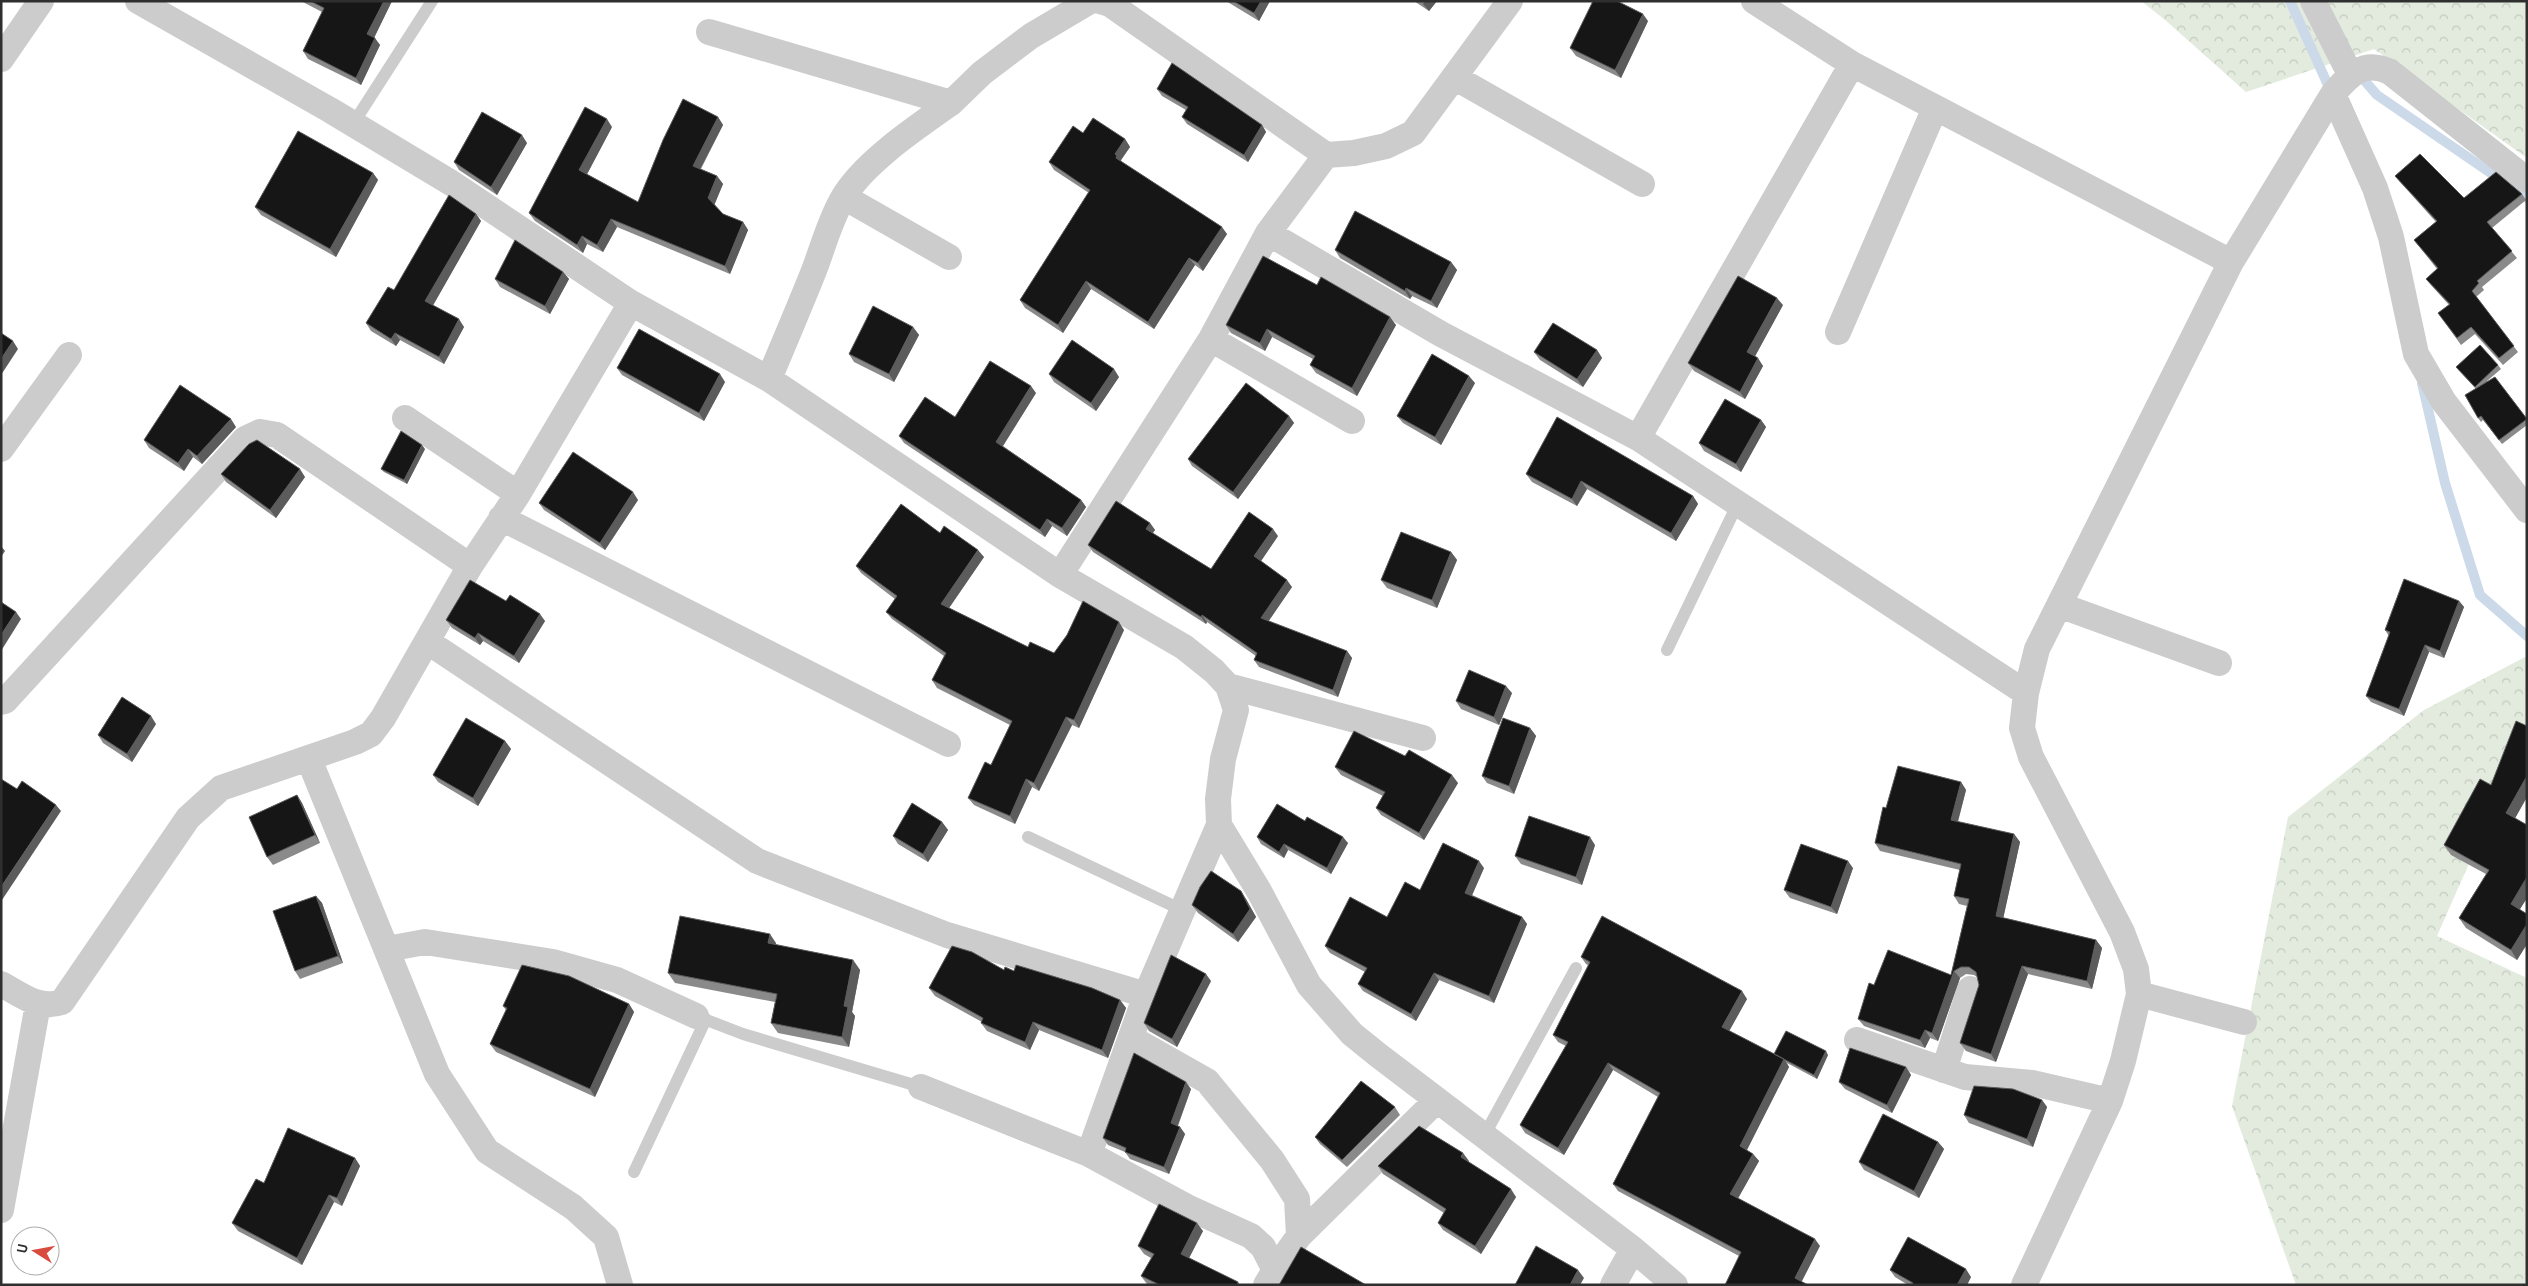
<svg xmlns="http://www.w3.org/2000/svg" width="2528" height="1286" viewBox="0 0 2528 1286" font-family="'PT Sans',sans-serif">
<style>
.forest{fill:url(#forest-crowns)}
.lines{fill:none;stroke-linecap:round;stroke-linejoin:round}
.stream{stroke:#cbd9e9;stroke-width:10}
.service{stroke:#ccc;stroke-width:12}
.minor{stroke:#ccc;stroke-width:26}
.wall{fill:#8a8a8a}
.shaded-wall{fill:#5c5c5c}
.building{fill:#161616;stroke:#5c5c5c}
</style>
<defs>
<pattern id="forest-crowns" width="20" height="18" patternUnits="userSpaceOnUse" patternTransform="scale(1.25)"><rect width="20" height="18" fill="#e3ebde"/><path d="M2 6a3 3 0 1 1 6 0M12 15a3 3 0 1 1 6 0" fill="none" stroke="#c3cabf"/></pattern>
</defs>
<rect width="100%" height="100%" fill="#fff"/>
<path class="forest" d="M2141,1H2527V158L2374,49L2246,92L2164,19Z
M2527,656V758L2512,766L2437,936L2527,978V1285H2296L2232,1106L2288,817L2424,710Z"/>
<g class="lines">
<path class="stream" d="M2290,1L2332,94
M2357,72L2377,95L2527,198
M2422,383L2445,483L2480,595L2527,636"/>
<path class="service" d="M353,124L432,1
M1667,650L1738,503
M1028,837L1182,910
M696,1016L743,1034L921,1087
M1484,1136L1576,968
M634,1172L706,1019"/>
<path class="minor" d="M138,1L330,110L453,184L631,303L769,379L1060,575L1184,647L1214,671L1228,686L1236,710L1223,759L1218,799L1219,825L1259,891L1309,985L1352,1034L1378,1055L1633,1249L1675,1285
M1100,1L1110,4L1326,155
M1754,1L1852,64L2231,262
M2313,1L2350,74
M709,32L951,103L982,73L1031,36L1090,1
M1,59L41,1
M1454,77L1642,184
M2333,94L2375,188L2391,237L2416,354L2444,402L2527,510
M844,197L949,257
M1268,233L1326,155L1354,153L1386,146L1413,133L1510,1
M1838,332L1935,108
M1211,339L1352,421
M769,379C784,343 799,308 813,273C823,248 829,222 843,198C864,162 917,127 951,103
M405,418L518,494
M1638,438L1852,64
M1,449L69,355
M501,518L948,744
M1060,575L1211,339L1268,233L1441,334L1638,438L2026,693
M2059,605L2219,663
M428,642L757,861L947,935L1146,995
M1228,686L1423,738
M1,702L5,701L245,439L260,432L277,435L470,566
M309,759L437,1074L487,1151L573,1207L606,1237L620,1285
M1219,825L1146,995L1089,1154L1187,1207L1251,1236L1263,1247L1275,1270L1266,1285
M387,949L425,942L553,962L617,980L696,1016
M1,984C22,995 38,1010 62,1002L188,818L221,788L355,742L371,734L383,718L470,566L518,494L631,303
M2139,994L2244,1022
M1131,1038L1207,1081L1272,1160L1297,1199L1299,1236L1275,1270
M1857,1040L1965,1077L2032,1083L2110,1101
M1944,1070L1970,989
M921,1087L1089,1154
M1,1210L38,1004
M1299,1236L1437,1100
M1613,1285L1633,1249
M2024,1285L2110,1101L2123,1061L2139,994L2136,969L2122,932L2031,757L2022,728L2026,693L2037,649L2231,262L2333,94C2349,75 2364,59 2390,72L2527,180"/>
</g>
<path class="wall" d="M301,1H392L374,38L380,45L361,85L308,59L303,51L322,12Z
M1226,1H1270L1259,21Z
M1414,1H1437L1429,11Z
M1648,21L1621,78L1576,56L1570,48Z
M1157,89L1262,125L1266,132L1248,162L1187,124L1182,117L1186,110L1162,96Z
M718,117L723,125L701,169L717,176L723,184L714,204L723,214L743,222L748,230L730,274L617,227L603,252L587,244L583,253L535,221L529,213L612,127L587,174L638,202Z
M1083,133L1125,139L1130,147L1121,160V162L1227,234L1203,271L1195,265L1154,329L1091,289L1063,333L1025,308L1020,300L1089,193L1054,170L1049,162Z
M527,143L497,195L459,170L454,162Z
M373,173L378,180L336,257L261,215L255,207Z
M2395,176L2464,198L2522,194L2526,200L2492,228L2517,258L2482,287L2484,290L2476,297L2518,352L2503,365L2475,334L2461,345L2438,313L2449,305L2431,285L2426,279L2437,269L2414,240L2436,222L2400,182Z
M476,214L481,221L433,305L464,327L444,364L400,340L396,346L371,331L366,323L394,290Z
M1335,250L1451,262L1457,270L1437,308L1412,296L1410,299L1340,258Z
M563,272L569,279L550,314L500,287L495,279Z
M1317,285L1396,325L1357,396L1316,373L1310,365L1313,359L1272,337L1265,351L1231,333L1226,325Z
M1783,305L1755,356L1763,366L1745,399L1694,371L1688,363Z
M913,327L919,335L894,382L854,362L849,354Z
M1597,350L1602,358L1583,387L1540,360L1534,352Z
M2498,365L2501,369L2487,381L2527,419V425L2502,444L2483,420L2481,422L2478,418L2475,388L2456,367Z
M617,368L725,382L704,421L622,375Z
M1049,374L1119,377L1096,411L1054,382Z
M1475,383L1441,445L1403,423L1397,416Z
M1036,393L1003,446L1081,500L1086,507L1067,536L1052,526L1045,537L904,443L899,436L955,417Z
M1289,416L1294,423L1238,499L1192,466L1188,459Z
M1761,420L1766,427L1741,472L1704,451L1699,443Z
M236,427L202,464L193,457L184,471L149,448L144,440Z
M425,449L407,484L384,472L381,469Z
M221,474L305,477L276,518L226,482Z
M1526,474L1693,496L1698,504L1676,541L1587,489L1577,506L1532,482Z
M638,500L605,550L544,510L539,503Z
M1150,523L1155,530L1152,533L1211,569L1278,536L1261,561L1292,587L1268,621L1347,651L1352,658L1338,697L1259,667L1254,660L1256,656L1207,622L1206,624L1093,552L1088,545Z
M940,533L984,557L949,608L1028,647L1054,653L1124,630L1079,728L1072,725L1039,791L1032,787L1015,824L974,805L968,798L991,765L1010,725L937,688L932,680L944,656L892,619L886,612L895,599L861,573L856,566Z
M1451,552L1457,560L1437,608L1387,588L1381,580Z
M506,601L545,621L519,663L483,641L480,645L452,628L446,620Z
M2459,601L2464,607L2444,658L2429,652L2404,716L2371,702L2366,696L2389,636L2385,630Z
M1512,693L1499,725L1461,709L1456,701Z
M156,724L132,762L103,743L98,735Z
M1530,728L1536,736L1514,794L1487,783L1482,776Z
M505,741L511,749L478,806L438,782L433,775Z
M1405,756L1458,783L1424,840L1381,815L1376,808L1383,796L1341,775L1335,767Z
M1961,782L1966,790L1958,822L2014,834L2020,842L2003,918L2096,940L2102,948L2092,989L2028,974L1996,1062L1966,1051L1960,1043L1979,985L1977,977L1974,975L1966,974L1960,978L1938,1041L1930,1038L1925,1048L1864,1026L1858,1019L1874,985L1951,975L1967,906L1959,904L1954,896L1960,870L1880,851L1875,843L1886,808Z
M2491,785L2527,797L2515,818L2527,825V898L2519,910L2527,914V944L2517,960L2466,928L2459,918L2486,874L2451,855L2444,845Z
M297,795L302,803L320,843L273,865L267,857Z
M1305,821L1348,843L1331,874L1288,850L1284,858L1261,844L1257,837Z
M942,822L948,830L928,862L898,844L893,836Z
M1595,845L1582,885L1521,864L1515,856Z
M1484,868L1472,895L1522,917L1527,924L1494,1003L1439,980L1416,1021L1363,991L1358,984L1365,972L1330,953L1325,946L1387,917L1420,890Z
M1853,868L1837,914L1790,898L1784,890Z
M316,896L322,903L343,963L300,979L295,971Z
M1246,899L1256,917L1238,942L1198,913L1192,905Z
M776,943V945L853,960L860,970L852,1012L855,1016L849,1047L778,1033L771,1023L775,1002L675,983L668,973Z
M1581,957L1747,999L1729,1031L1774,1054L1828,1055L1817,1079L1787,1063L1789,1067L1746,1150L1753,1154L1759,1161L1738,1198L1820,1246L1739,1256L1618,1191L1613,1184L1658,1097L1613,1070L1564,1155L1525,1133L1520,1125L1566,1046L1558,1042L1553,1035L1588,965L1586,964Z
M1004,970L1014,971L1120,1000L1126,1008L1108,1058L1039,1030L1030,1050L987,1031L981,1023L982,1022L935,996L929,988Z
M1211,981L1177,1047L1149,1031L1144,1023Z
M629,1004L634,1012L595,1097L496,1052L490,1044L506,1010L503,1006Z
M1906,1067L1911,1075L1892,1113L1845,1089L1839,1082Z
M1191,1089L1178,1126L1180,1127L1185,1134L1169,1174L1130,1159L1125,1152L1108,1145L1103,1138Z
M2042,1100L2047,1107L2033,1147L1969,1123L1964,1115Z
M1395,1107L1400,1115L1347,1167L1320,1144L1315,1137Z
M1938,1142L1944,1149L1919,1198L1864,1170L1859,1162Z
M355,1158L360,1166L342,1206L334,1202L302,1265L238,1231L232,1223L264,1183Z
M1469,1161L1468,1162L1516,1197L1481,1254L1443,1230L1438,1223L1444,1213L1383,1174L1378,1166Z
M1203,1231L1189,1258L1238,1282L1240,1285H1149L1147,1284L1141,1276L1151,1258L1144,1254L1138,1246Z
M1890,1270L1971,1277L1967,1285H1908L1895,1277Z"/>
<path class="shaded-wall" d="M384,1H392L372,42L367,34Z
M1261,1H1270L1259,21L1254,13Z
M1425,1H1437L1429,11L1423,4Z
M1643,14L1648,21L1621,78L1615,70Z
M375,38L380,45L361,85L356,78Z
M718,117L723,125L698,173L693,166Z
M607,119L612,127L585,178L579,170Z
M1262,125L1266,132L1248,162L1244,155Z
M522,135L527,143L497,195L491,187Z
M1125,139L1130,147L1121,160L1122,163L1116,158L1115,154Z
M373,173L378,180L336,257L330,249Z
M717,176L723,184L714,206L708,198Z
M476,214L481,221L431,309L425,301Z
M611,219L617,227L603,252L597,245Z
M743,222L748,230L730,274L725,266Z
M1222,227L1227,234L1203,271L1198,263Z
M582,236L587,244L583,253L577,245Z
M1189,258L1195,265L1154,329L1148,322Z
M1451,262L1457,270L1437,308L1431,301Z
M563,272L569,279L550,314L545,306Z
M1086,281L1091,289L1063,333L1058,325Z
M1406,288L1412,296L1410,299L1405,291Z
M1777,298L1783,305L1753,360L1747,352Z
M1390,317L1396,325L1357,396L1352,388Z
M459,319L464,327L444,364L439,357Z
M913,327L919,335L894,382L889,374Z
M1267,329L1272,337L1265,351L1260,343Z
M395,333L400,340L396,346L391,339Z
M13,341L18,349L1,375V359Z
M1597,350L1602,358L1583,387L1577,379Z
M1758,358L1763,366L1745,399L1740,392Z
M1114,369L1119,377L1096,411L1091,403Z
M720,374L725,382L704,421L699,413Z
M1469,376L1475,383L1441,445L1435,437Z
M1031,386L1036,393L1001,449L996,442Z
M1289,416L1294,423L1238,499L1233,492Z
M231,419L236,427L202,464L197,456Z
M1761,420L1766,427L1741,472L1736,464Z
M422,445L425,449L407,484L404,480Z
M188,449L193,457L184,471L178,463Z
M300,469L305,477L276,518L270,510Z
M1581,481L1587,489L1577,506L1572,499Z
M633,492L638,500L605,550L600,543Z
M1693,496L1698,504L1676,541L1671,533Z
M1081,500L1086,507L1067,536L1062,528Z
M1047,519L1052,526L1045,537L1040,530Z
M1150,523L1155,530L1151,536L1146,529Z
M1273,529L1278,536L1259,564L1254,556Z
M1,546L5,551L1,557Z
M978,550L984,557L947,611L941,604Z
M1451,552L1457,560L1437,608L1432,600Z
M1287,580L1292,587L1266,625L1261,618Z
M2459,601L2464,607L2444,658L2440,651Z
M16,612L21,619L1,651V635Z
M540,614L545,621L519,663L514,656Z
M1202,615L1207,622L1206,624L1201,617Z
M1119,622L1124,630L1079,728L1074,720Z
M478,633L483,641L480,645L475,638Z
M2425,645L2429,652L2404,716L2399,709Z
M1347,651L1352,658L1338,697L1333,690Z
M1506,686L1512,693L1499,725L1494,717Z
M151,716L156,724L132,762L127,754Z
M1066,717L1072,725L1039,791L1034,783Z
M1530,728L1536,736L1514,794L1509,786Z
M505,741L511,749L478,806L473,798Z
M1452,775L1458,783L1424,840L1419,833Z
M2527,776V797L2513,822L2506,813Z
M1026,779L1032,787L1015,824L1010,816Z
M1961,782L1966,790L1956,828L1951,820Z
M297,795L302,803L320,843L315,835Z
M56,805L61,811L2,900L1,898V887Z
M942,822L948,830L928,862L923,854Z
M2014,834L2020,842L2002,924L1996,916Z
M1343,837L1348,843L1331,874L1327,868Z
M1590,837L1595,845L1582,885L1576,877Z
M1284,844L1288,850L1284,858L1279,852Z
M1479,861L1484,868L1470,900L1465,893Z
M1848,861L1853,868L1837,914L1831,907Z
M2527,877V898L2517,914L2511,904Z
M1241,891L1246,899L1256,917L1238,942L1233,934Z
M316,896L322,903L343,963L338,956Z
M1522,917L1527,924L1494,1003L1489,996Z
M2527,924V944L2517,960L2511,950Z
M770,934L776,943L774,953L768,943Z
M2096,940L2102,948L2092,989L2087,981Z
M853,960L860,970L852,1012L855,1016L849,1047L842,1037L844,1006Z
M2022,966L2028,974L1996,1062L1991,1054Z
M1954,971L1960,978L1938,1041L1932,1033Z
M1434,973L1439,980L1416,1021L1411,1014Z
M1206,974L1211,981L1177,1047L1172,1039Z
M1742,991L1747,999L1727,1035L1722,1027Z
M1120,1000L1126,1008L1108,1058L1102,1050Z
M629,1004L634,1012L595,1097L590,1089Z
M1033,1022L1039,1030L1030,1050L1025,1042Z
M1925,1030L1930,1038L1925,1048L1920,1040Z
M1826,1051L1828,1055L1817,1079L1814,1075Z
M1784,1059L1789,1067L1745,1154L1740,1146Z
M1608,1063L1613,1070L1564,1155L1558,1148Z
M1906,1067L1911,1075L1892,1113L1887,1105Z
M1186,1082L1191,1089L1176,1130L1171,1123Z
M2042,1100L2047,1107L2033,1147L2027,1139Z
M1180,1127L1185,1134L1169,1174L1164,1167Z
M1938,1142L1944,1149L1919,1198L1914,1191Z
M1463,1153L1469,1161L1466,1165L1461,1157Z
M1753,1154L1759,1161L1736,1202L1730,1194Z
M355,1158L360,1166L342,1206L337,1198Z
M1511,1189L1516,1197L1481,1254L1475,1246Z
M329,1195L334,1202L302,1265L297,1258Z
M1197,1223L1203,1231L1187,1262L1181,1254Z
M1815,1239L1820,1246L1800,1285L1795,1278Z
M1966,1269L1971,1277L1967,1285H1957Z
M1578,1270L1584,1278L1580,1285H1570Z"/>
<path class="building" d="M310,1H384L367,34L375,38L356,78L303,51L324,8Z
M1233,1H1261L1254,13Z
M1593,1H1617L1643,14L1615,70L1570,48Z
M1172,63L1262,125L1244,155L1182,117L1188,107L1157,89Z
M683,99L718,117L693,166L717,176L708,198L723,214L743,222L725,266L611,219L597,245L582,236L577,245L529,213L585,107L607,119L579,170L638,202L663,140Z
M482,112L522,135L491,187L454,162Z
M1093,118L1125,139L1115,154L1117,156L1116,158L1222,227L1198,263L1189,258L1148,322L1086,281L1058,325L1020,300L1090,190L1049,162L1073,126L1083,133Z
M298,131L373,173L330,249L255,207Z
M2420,154L2464,198L2496,172L2522,194L2487,222L2512,251L2477,281L2479,283L2472,291L2514,346L2499,358L2471,327L2457,338L2438,313L2450,304L2426,279L2438,268L2414,240L2437,221L2395,176Z
M449,195L476,214L425,301L459,319L439,357L395,333L391,339L366,323L388,287L394,290Z
M1355,211L1451,262L1431,301L1406,288L1405,291L1335,250Z
M515,240L563,272L545,306L495,279Z
M1263,256L1317,285L1321,277L1390,317L1352,388L1310,365L1315,356L1267,329L1260,343L1226,325Z
M1738,276L1777,298L1747,352L1758,358L1740,392L1688,363Z
M873,306L913,327L889,374L849,354Z
M1553,323L1597,350L1577,379L1534,352Z
M639,329L720,374L699,413L617,368Z
M1,333L13,341L1,359Z
M1072,340L1114,369L1091,403L1049,374Z
M2480,345L2498,365L2475,387L2456,367Z
M1432,354L1469,376L1435,437L1397,416Z
M990,361L1031,386L996,442L1081,500L1062,528L1047,519L1040,530L899,436L925,397L955,417Z
M2495,377L2527,419L2499,440L2481,416L2478,418L2465,395Z
M1246,383L1289,416L1233,492L1188,459Z
M180,385L231,419L197,456L188,449L178,463L144,440Z
M1725,399L1761,420L1736,464L1699,443Z
M1557,417L1693,496L1671,533L1581,481L1572,499L1526,474Z
M401,431L422,445L404,480L381,469Z
M257,440L300,469L270,510L221,474L249,444Z
M573,452L633,492L600,543L539,503Z
M1116,501L1150,523L1146,529L1211,569L1249,512L1273,529L1254,556L1287,580L1261,618L1347,651L1333,690L1254,660L1257,653L1202,615L1201,617L1088,545Z
M901,504L940,533L944,526L978,550L941,604L1028,647L1030,642L1054,653L1067,635L1083,601L1119,622L1074,720L1066,717L1034,783L1026,779L1010,816L968,798L985,762L991,765L1012,721L932,680L946,653L886,612L897,596L856,566Z
M1401,532L1451,552L1432,600L1381,580Z
M2404,579L2459,601L2440,651L2425,645L2399,709L2366,696L2390,632L2385,630Z
M470,580L506,601L510,595L540,614L514,656L478,633L475,638L446,620Z
M1,602L16,612L1,635Z
M1469,670L1506,686L1494,717L1456,701Z
M122,697L151,716L127,754L98,735Z
M466,718L505,741L473,798L433,775Z
M1503,718L1530,728L1509,786L1482,776Z
M2516,721L2527,726V776L2506,813L2527,825V877L2511,904L2527,914V924L2511,950L2459,918L2489,870L2444,845L2480,779L2491,785Z
M1354,731L1405,756L1409,750L1452,775L1419,833L1376,808L1385,792L1335,767Z
M1898,766L1961,782L1951,820L2014,834L1996,916L2096,940L2087,981L2022,966L1991,1054L1960,1043L1979,985L1976,972L1969,967H1961L1954,971L1932,1033L1925,1030L1920,1040L1858,1019L1869,983L1874,985L1888,950L1951,975L1969,899L1954,896L1961,864L1875,843L1883,807L1886,808Z
M1,779L17,789L22,781L56,805L1,887Z
M297,795L315,835L267,857L249,817Z
M912,803L942,822L923,854L893,836Z
M1277,804L1305,821L1307,817L1343,837L1327,868L1284,844L1279,852L1257,837Z
M1529,816L1590,837L1576,877L1515,856Z
M1443,843L1479,861L1465,893L1522,917L1489,996L1434,973L1411,1014L1358,984L1367,968L1325,946L1350,897L1387,917L1405,882L1420,890Z
M1801,844L1848,861L1831,907L1784,890Z
M1211,871L1241,891L1250,909L1233,934L1192,905L1200,887Z
M316,896L338,956L295,971L273,911Z
M680,916L770,934L768,943L853,960L844,1006L848,1007L842,1037L771,1023L777,994L668,973Z
M1602,916L1742,991L1722,1027L1784,1059L1740,1146L1753,1154L1730,1194L1815,1239L1795,1278L1808,1285H1725L1741,1252L1613,1184L1660,1093L1608,1063L1558,1148L1520,1125L1568,1042L1553,1035L1590,962L1581,957Z
M952,946L972,952L1004,970L1005,967L1014,971L1016,965L1092,988L1120,1000L1102,1050L1033,1022L1025,1042L981,1023L983,1018L929,988Z
M1171,955L1206,974L1172,1039L1144,1023Z
M522,965L569,976L629,1004L590,1089L490,1044L507,1008L503,1006Z
M1786,1031L1826,1051L1814,1075L1774,1054Z
M1850,1048L1906,1067L1887,1105L1839,1082Z
M1134,1053L1186,1082L1171,1123L1180,1127L1164,1167L1125,1152L1126,1148L1103,1138Z
M1361,1081L1395,1107L1342,1160L1315,1137Z
M1974,1086L2013,1089L2042,1100L2027,1139L1964,1115Z
M1883,1114L1938,1142L1914,1191L1859,1162Z
M1419,1126L1463,1153L1461,1157L1511,1189L1475,1246L1438,1223L1446,1209L1378,1166Z
M288,1128L355,1158L337,1198L329,1195L297,1258L232,1223L256,1179L264,1183Z
M1159,1204L1197,1223L1181,1254L1238,1282L1237,1285H1160L1141,1276L1154,1254L1138,1246Z
M1908,1237L1966,1269L1957,1285H1912L1913,1283L1890,1270Z
M1536,1246L1578,1270L1570,1285H1515Z
M1301,1247L1366,1285H1279Z"/>
<rect width="2528" height="1286" fill="none" stroke="#2f2f2f" stroke-width="5"/>
<g transform="translate(35 1251) rotate(281)"><circle r="24" fill="#ffffff" stroke="#acacac"/>
<path d="M0-4L9 19L0 12L-9 19Z" fill="#d94b3e"/>
<text y="-8" font-size="14" font-weight="bold" text-anchor="middle" fill="#2f2f2f">U</text>
</g>
</svg>
